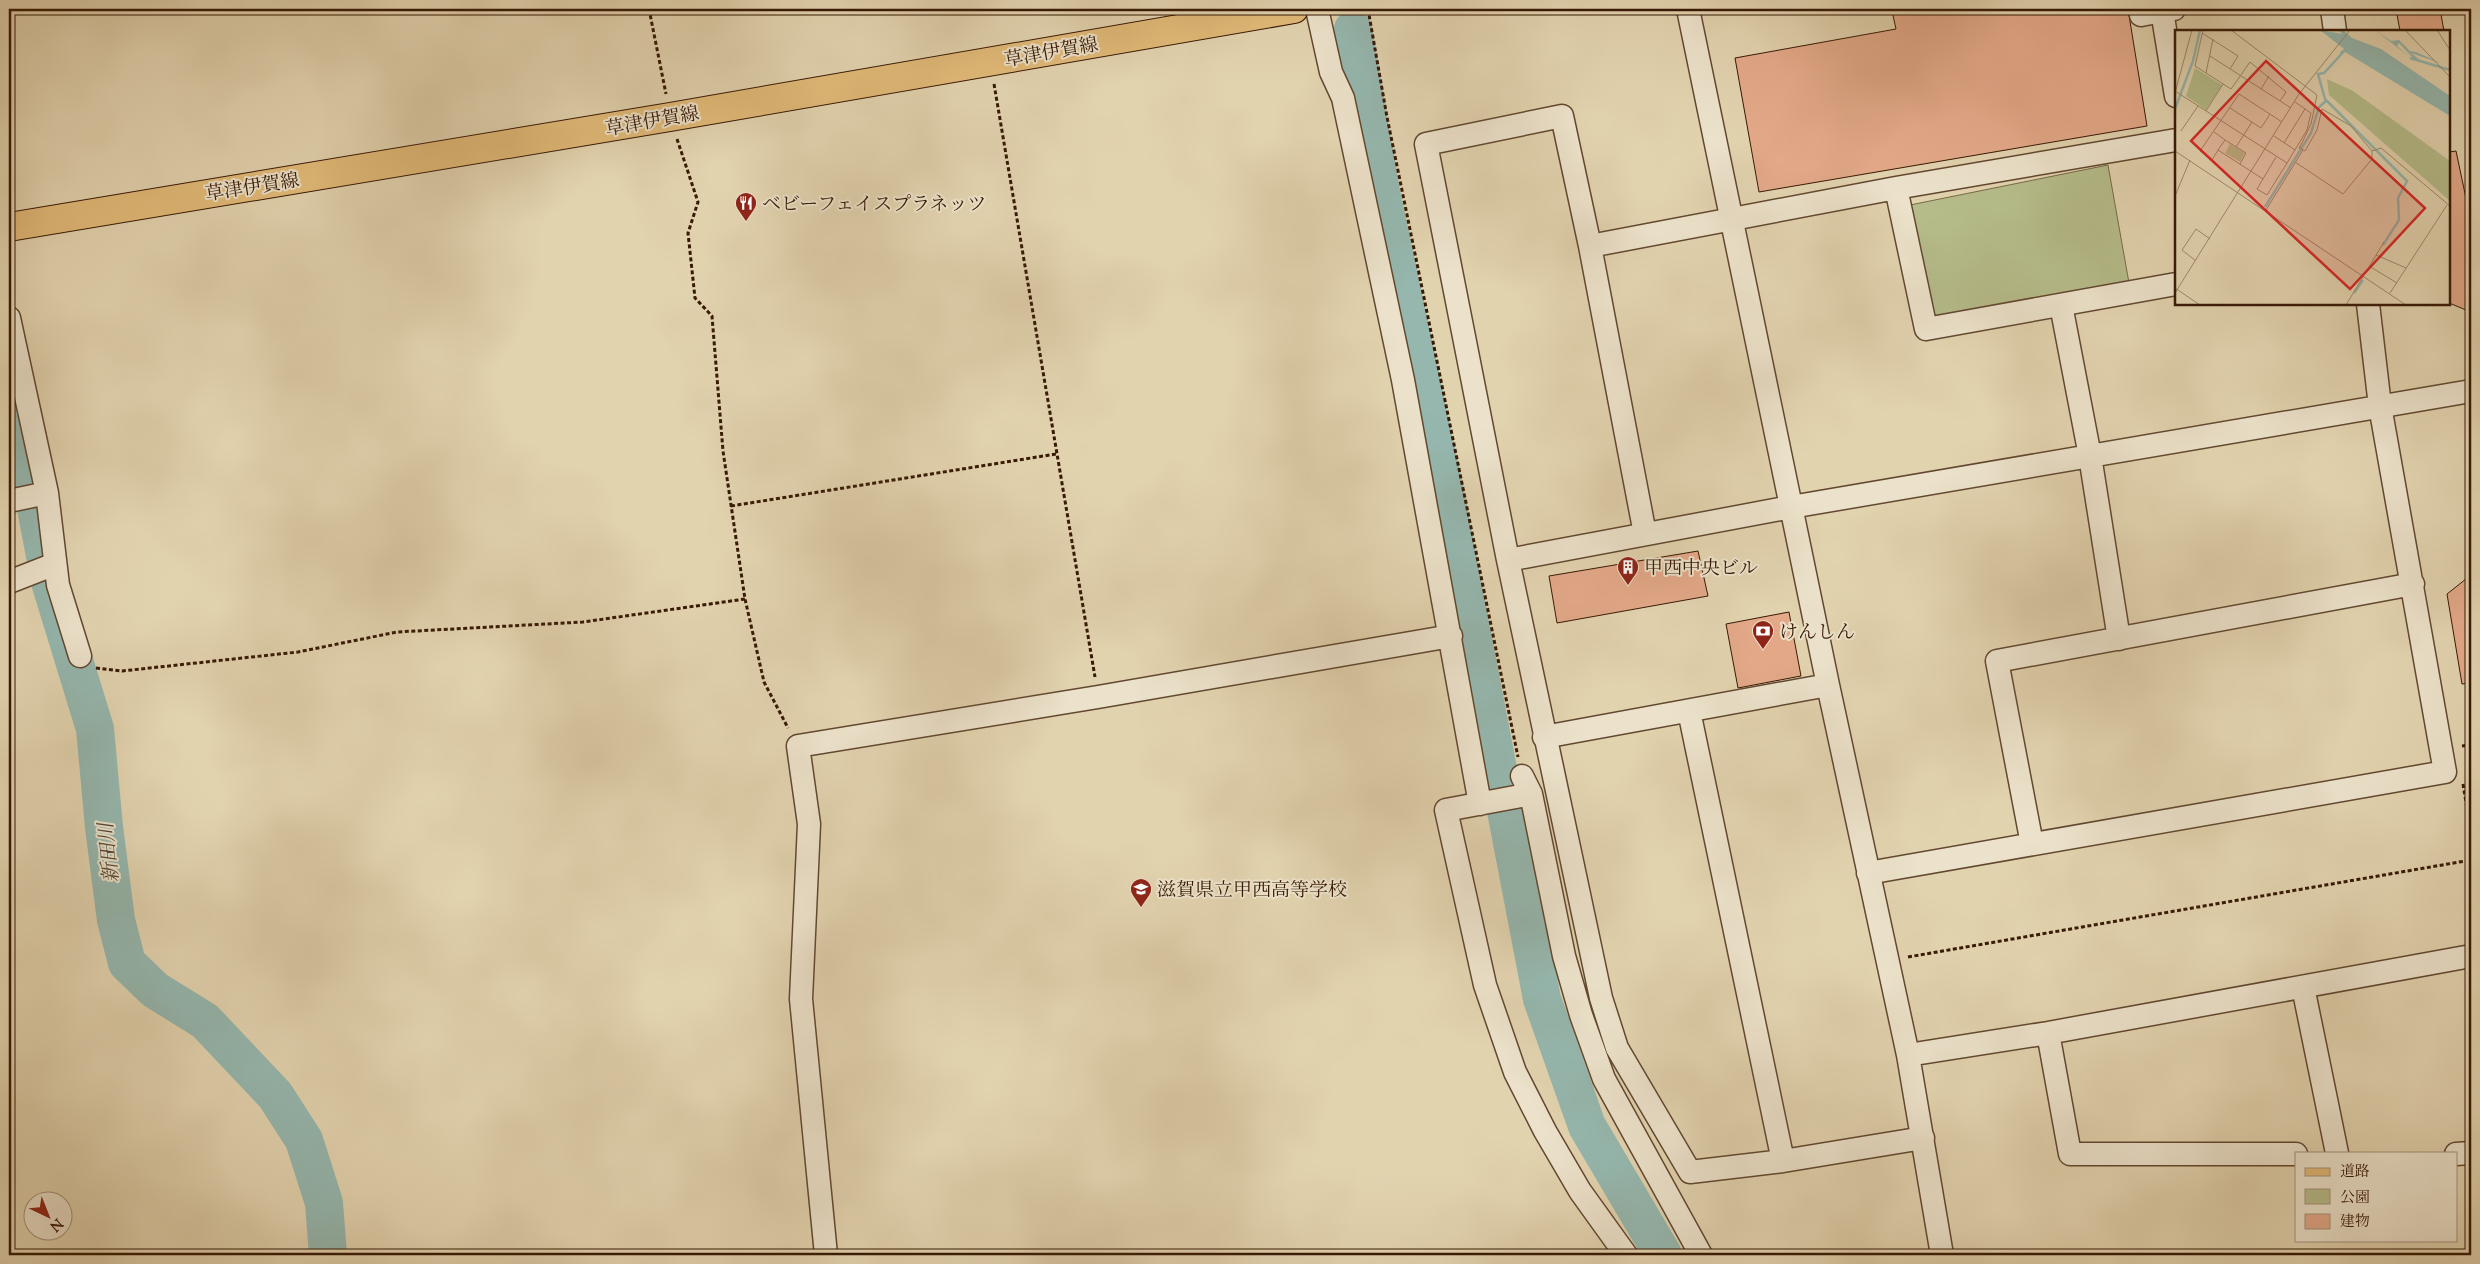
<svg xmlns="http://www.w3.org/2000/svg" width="2480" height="1264" viewBox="0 0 2480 1264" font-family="'Sorts Mill Goudy','Noto Serif JP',serif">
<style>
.green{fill:#b5bc8a;stroke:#766a48}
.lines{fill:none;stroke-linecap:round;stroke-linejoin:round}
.river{stroke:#95b7ae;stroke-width:38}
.building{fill:#e3a989;stroke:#371905}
.minor-casing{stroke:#624830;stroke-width:25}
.major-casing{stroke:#371905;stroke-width:30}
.path{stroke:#371905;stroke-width:3;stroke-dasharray:4 2.5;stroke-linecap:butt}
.minor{stroke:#ece2cb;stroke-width:22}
.major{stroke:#e1ba78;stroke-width:28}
.labels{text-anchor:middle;stroke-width:4;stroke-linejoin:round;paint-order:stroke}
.street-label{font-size:19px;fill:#371905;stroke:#ece2cb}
.poi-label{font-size:19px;fill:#371905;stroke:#ece2cb;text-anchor:start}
.water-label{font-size:20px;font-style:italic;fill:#534838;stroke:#ece2cb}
.inset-river{fill:none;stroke:#95b7ae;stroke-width:2.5}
.inset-road{fill:none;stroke:#9e896b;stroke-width:1}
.view{fill:#d62828;fill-opacity:0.15;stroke:#d62828;stroke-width:2.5}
.inset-edge{fill:none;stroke:#371905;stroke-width:2.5}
</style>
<rect width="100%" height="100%" fill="#e2d3af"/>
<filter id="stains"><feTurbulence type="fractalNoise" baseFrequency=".004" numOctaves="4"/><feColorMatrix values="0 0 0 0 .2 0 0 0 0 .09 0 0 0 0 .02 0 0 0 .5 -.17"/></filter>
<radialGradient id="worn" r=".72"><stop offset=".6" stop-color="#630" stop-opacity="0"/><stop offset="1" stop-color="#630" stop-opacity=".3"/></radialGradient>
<path class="green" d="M2108,165L2129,283L1941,321L1930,312L1910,205Z"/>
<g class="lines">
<path class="river" d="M1353,29L1381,192L1444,487L1542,999L1587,1126L1663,1255
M9,381L20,424L50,582L95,729L104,827L116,920L127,963L155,990L205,1021L275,1095L304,1140L324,1203L328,1255"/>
</g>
<path class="building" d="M1907,9H2128L2147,126L1759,192L1735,58L1896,29L1892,11Z
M2396,9H2440L2444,31H2400Z
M2456,151L2467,203H2471V312L2449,303V152Z
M1698,551L1708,596L1557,623L1549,576Z
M2471,575V683L2462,684L2447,594Z
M1789,612L1801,676L1738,688L1726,624Z"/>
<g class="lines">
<g class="minor-casing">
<path id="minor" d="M1317,9L1331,72L1343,98L1403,380L1480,804
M1688,9L1828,685L1908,1055L1942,1255
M2174,9L2162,11L2176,96
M2332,9L2335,31
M2141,15L2162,11
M1896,188L1926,329L2176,284
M1590,246L1896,188L2176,140
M2061,305L2090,456L2119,639
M9,318L47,493L58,585L80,656
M9,501L47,493
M1508,560L1426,144L1562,116L1590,246L1645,534
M9,582L55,564
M1689,711L1783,1161
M1544,737L1828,685
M1522,776L1531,794L1564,956L1581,1015L1604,1079L1701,1255
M1531,794L1446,810L1485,985L1515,1072L1545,1131L1580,1191L1626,1255
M2032,844L1997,661L2413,584
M1868,873L2445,772L2380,406L2368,304
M2303,987L2337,1153
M2048,1033L2070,1154H2296
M1908,1055L2048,1033L2471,956
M1923,1138L1783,1161L1690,1172L1617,1048L1601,998L1508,560L1791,507L2471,391
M2456,1154L2471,1153
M826,1255L801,999L809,824L798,746L1098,697L1451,636"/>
</g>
<g class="major-casing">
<path id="major" d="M9,227L670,117L1294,9"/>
</g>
<path class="path" d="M649,9L666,94
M1368,9L1387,117L1518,757
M994,84L1095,677
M677,139L698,202L688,233L695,298L712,316L723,451L745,599L764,682L788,728
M731,506L1056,454
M96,668L122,671L298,652L397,632L583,622L745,599
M2462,746L2471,745
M2463,784L2471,833
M1908,957L2471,860"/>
<use href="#minor" class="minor"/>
<use href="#major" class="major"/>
</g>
<defs>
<g id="restaurant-pin" transform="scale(1.125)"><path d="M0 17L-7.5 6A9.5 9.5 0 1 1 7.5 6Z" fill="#8f2418" stroke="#ece2cb"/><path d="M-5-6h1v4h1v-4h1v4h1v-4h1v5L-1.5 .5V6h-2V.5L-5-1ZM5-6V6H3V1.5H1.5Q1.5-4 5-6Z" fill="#fff"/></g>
<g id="building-pin" transform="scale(1.125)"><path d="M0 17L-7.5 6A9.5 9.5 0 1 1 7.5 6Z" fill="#8f2418" stroke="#ece2cb"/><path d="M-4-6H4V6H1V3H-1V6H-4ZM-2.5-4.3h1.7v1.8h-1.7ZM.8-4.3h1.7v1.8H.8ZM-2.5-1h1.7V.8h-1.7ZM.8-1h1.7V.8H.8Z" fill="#fff"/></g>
<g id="bank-pin" transform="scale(1.125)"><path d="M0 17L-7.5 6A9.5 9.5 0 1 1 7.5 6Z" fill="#8f2418" stroke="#ece2cb"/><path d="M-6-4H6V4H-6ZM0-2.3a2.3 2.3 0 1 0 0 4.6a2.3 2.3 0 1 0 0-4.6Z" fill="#fff"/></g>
<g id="school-pin" transform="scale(1.125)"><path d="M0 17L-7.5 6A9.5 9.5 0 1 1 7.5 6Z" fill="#8f2418" stroke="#ece2cb"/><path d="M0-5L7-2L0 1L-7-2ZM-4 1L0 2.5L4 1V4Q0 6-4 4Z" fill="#fff"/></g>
</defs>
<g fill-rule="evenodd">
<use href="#restaurant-pin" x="746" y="203"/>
<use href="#building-pin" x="1628" y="567"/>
<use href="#bank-pin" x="1763" y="631"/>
<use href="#school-pin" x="1141" y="889"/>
</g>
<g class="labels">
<g class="street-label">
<text transform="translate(1051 51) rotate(-10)" y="7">草津伊賀線</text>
<text transform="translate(652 120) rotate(-10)" y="7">草津伊賀線</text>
<text transform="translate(252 186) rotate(-9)" y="7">草津伊賀線</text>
</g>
<g class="poi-label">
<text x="762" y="210">ベビーフェイスプラネッツ</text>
<text x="1644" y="574">甲西中央ビル</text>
<text x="1779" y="638">けんしん</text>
<text x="1157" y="896">滋賀県立甲西高等学校</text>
</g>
<g class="water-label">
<text transform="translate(108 853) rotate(-96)" y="7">新田川</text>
</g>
</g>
<g transform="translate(2175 30)">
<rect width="275" height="275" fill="#e2d3af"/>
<path d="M20,38L47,55L31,80L11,66ZM152,49L178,61L275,131V171L154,65ZM55,114L70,123L65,132L50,123Z" fill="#b5bc8a"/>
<path d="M145,0L167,4L164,0H168L177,8L206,19L275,66V86L170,22H166V26L165,22L169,19ZM200,0L216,11L224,10L235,21L241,22L268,34L236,23L245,30H240L224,13L222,16L236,28Z" fill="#95b7ae"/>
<path class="inset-river" d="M172,18L149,43L143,44L150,69L232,151L223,168L224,190L208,215M235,28L275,40M0,79L18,31L25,0M90,177L136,103L144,77L151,71M179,263L188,250"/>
<path class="inset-road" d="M28,0L20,36L56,59L75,32L111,62L105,71M56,0L142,65L136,94L124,119M230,0L275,47M262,0L275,20M27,3L63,26L55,39M35,26L116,78M31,43L38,9M86,59L94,46M0,61L112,133L132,100L136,83L120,72M0,63L17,0M55,78L86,98L95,84M31,81L48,54M6,101L23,76M39,102L50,110L43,120M99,106L120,120M50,110L71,123L65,134M109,113L130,79M61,117L77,92M124,117L130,121L142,100L147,79L176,96L197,121M0,121L231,275M101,127L82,159L92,165L112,133M120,132L168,164L197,129V121L206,118L275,176M88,149L43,120L37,130L25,121L64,64L107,92M0,166L15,130M91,180L128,120M201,225L231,238M21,231L7,220L21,199L35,209M194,236L222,253M0,258L25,275M0,263L124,64L175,0M215,263L272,175M171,275L209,212"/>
<path class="view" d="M91,31L250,178L175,259L16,111Z"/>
<rect width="275" height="275" class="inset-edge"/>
</g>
<rect width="2480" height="1264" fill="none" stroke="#e2d3af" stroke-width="30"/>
<rect x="10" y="10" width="2460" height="1244" fill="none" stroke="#371905" stroke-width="2.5"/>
<rect x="15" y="15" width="2450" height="1234" fill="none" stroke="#371905"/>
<rect x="2295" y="1152" width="162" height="90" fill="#ece2cb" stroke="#a4927c"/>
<rect x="2305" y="1168" width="25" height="8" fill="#e1ba78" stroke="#a4927c"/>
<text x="2340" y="1176" font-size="15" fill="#371905">道路</text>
<rect x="2305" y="1189" width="25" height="15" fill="#b5bc8a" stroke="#a4927c"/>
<text x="2340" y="1202" font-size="15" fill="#371905">公園</text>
<rect x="2305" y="1214" width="25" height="15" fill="#e3a989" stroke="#a4927c"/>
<text x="2340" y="1226" font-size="15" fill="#371905">建物</text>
<g transform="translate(48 1216) rotate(137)"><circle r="24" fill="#ece2cb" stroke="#a4927c"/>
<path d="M0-4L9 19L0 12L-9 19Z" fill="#8f2418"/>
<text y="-8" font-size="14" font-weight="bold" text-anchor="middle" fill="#371905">N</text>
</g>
<rect width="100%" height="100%" filter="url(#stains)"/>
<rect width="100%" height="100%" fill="url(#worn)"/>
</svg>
